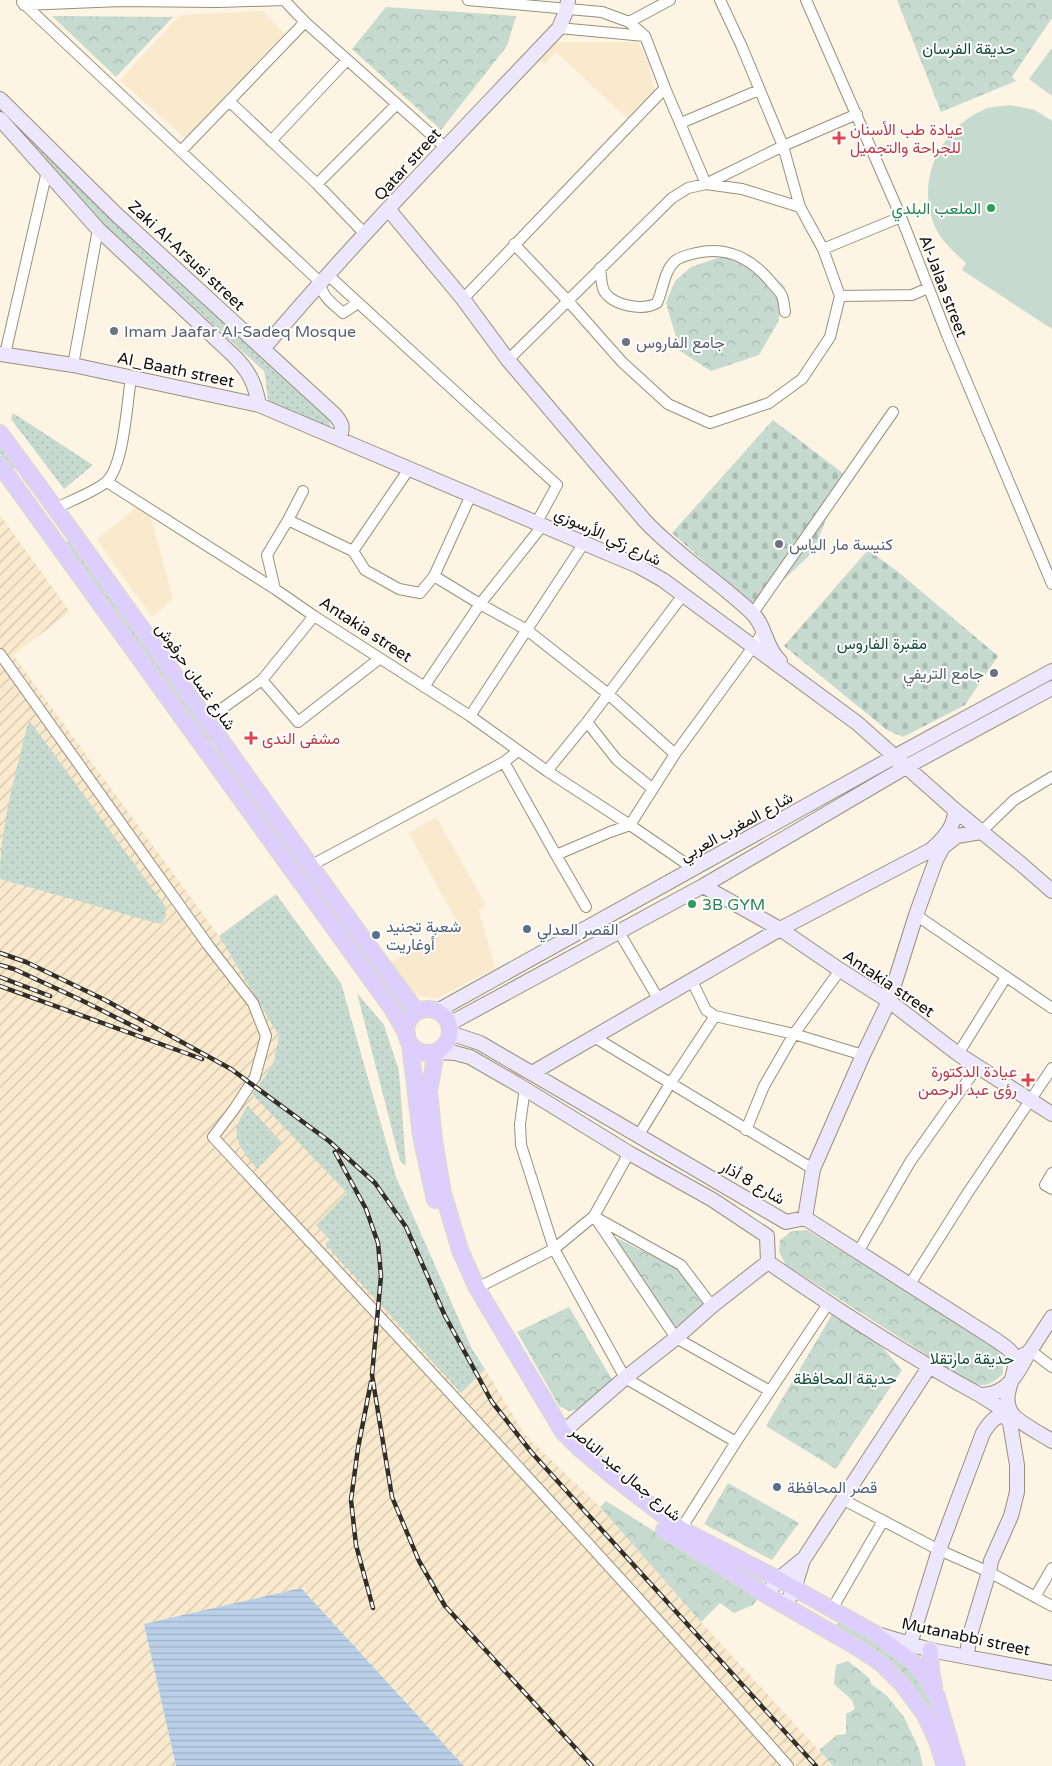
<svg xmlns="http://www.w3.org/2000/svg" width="1052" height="1766" viewBox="0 0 1052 1766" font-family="'Varela Round',Vazirmatn,sans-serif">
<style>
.industrial{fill:url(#industrial-furrows)}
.built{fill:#f9e9cd}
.grass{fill:url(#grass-dots)}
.forest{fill:url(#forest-crowns)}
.cemetery{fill:url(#cemetery-stones)}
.pitch{fill:#c6dacf}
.water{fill:url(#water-rules)}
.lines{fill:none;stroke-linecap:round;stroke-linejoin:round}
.street-casing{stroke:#998f7b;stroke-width:12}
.secondary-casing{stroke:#998f7b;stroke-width:16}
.primary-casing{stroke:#d9d8d7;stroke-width:18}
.street{stroke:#fff;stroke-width:10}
.secondary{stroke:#ede7fe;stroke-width:14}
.primary{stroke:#dccffd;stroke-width:15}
.rail-casing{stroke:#332e26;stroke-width:4.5}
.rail{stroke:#fff;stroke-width:2.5;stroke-dasharray:8;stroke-linecap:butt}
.health-dot{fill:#e0444e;stroke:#fff;stroke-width:2}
.leisure-dot{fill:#2e9e5b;stroke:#fff;stroke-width:2}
.worship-dot{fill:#6b7280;stroke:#fff;stroke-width:2}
.service-dot{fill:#5c6f8a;stroke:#fff;stroke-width:2}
.labels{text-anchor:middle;stroke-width:4;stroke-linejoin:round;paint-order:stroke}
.park-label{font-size:16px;fill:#154e36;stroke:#fff}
.health-label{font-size:16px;fill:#be3a42;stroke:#fff;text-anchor:start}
.street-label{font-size:16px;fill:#120e07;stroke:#fff}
.leisure-label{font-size:16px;fill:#27864d;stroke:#fff;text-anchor:end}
.worship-label{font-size:16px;fill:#5b616d;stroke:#fff;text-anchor:start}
.service-label{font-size:16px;fill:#4e5e75;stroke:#fff;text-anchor:start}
</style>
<defs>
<pattern id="industrial-furrows" width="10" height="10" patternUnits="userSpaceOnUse" patternTransform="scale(1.25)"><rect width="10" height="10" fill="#f9e9cd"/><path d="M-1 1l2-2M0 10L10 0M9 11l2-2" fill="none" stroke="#d4c7af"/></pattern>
<pattern id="grass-dots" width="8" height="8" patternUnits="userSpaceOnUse" patternTransform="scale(1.25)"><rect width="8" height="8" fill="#c6dacf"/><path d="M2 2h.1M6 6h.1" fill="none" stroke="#a9bab0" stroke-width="1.8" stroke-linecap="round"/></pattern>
<pattern id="forest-crowns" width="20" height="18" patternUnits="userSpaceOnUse" patternTransform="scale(1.25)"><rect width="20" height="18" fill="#c6dacf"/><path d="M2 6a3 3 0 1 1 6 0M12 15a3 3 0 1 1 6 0" fill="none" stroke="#a9bab0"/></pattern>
<pattern id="cemetery-stones" width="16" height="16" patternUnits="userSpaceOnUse" patternTransform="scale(1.25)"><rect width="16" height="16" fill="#c6dacf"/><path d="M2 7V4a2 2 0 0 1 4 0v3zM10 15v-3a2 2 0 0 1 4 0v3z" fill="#a9bab0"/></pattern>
<pattern id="water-rules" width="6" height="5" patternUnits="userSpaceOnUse" patternTransform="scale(1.25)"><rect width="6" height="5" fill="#b9d0e8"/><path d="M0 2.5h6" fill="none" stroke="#9eb1c6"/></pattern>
</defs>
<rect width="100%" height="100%" fill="#fdf4e3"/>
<path class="industrial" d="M0,515L70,612L13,655L219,936L279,1036L274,1061L264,1078L252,1094L347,1193L316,1225L330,1240L326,1244L461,1393L485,1369L524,1434L600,1507L701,1622L833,1766H464L301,1588L144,1624L176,1766H0Z"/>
<path class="built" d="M263,11L288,37L186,139L120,80L180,15Z
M554,42H638L649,65L655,95L630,121L556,52L545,64L539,60Z
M135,508L150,515L173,599L152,617L97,540Z
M436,817L486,905L479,911L495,968L438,998H431L413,995L391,962L458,924L409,833Z"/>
<path class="grass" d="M0,106L329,417L331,428L269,404C266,393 267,382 264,371L106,227L0,116Z
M13,413L93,465L64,489L11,419Z
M0,442L54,518L53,519L15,468H10L0,454Z
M68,541L71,542L210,737L206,741L65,544Z
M29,720L165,906C167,914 166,919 160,924L0,879C0,825 16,772 29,720Z
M218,751L221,752L405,1009L406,1012L402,1014L215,753Z
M276,894L341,983L396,1177L472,1349L485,1369L461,1393L325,1244L330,1240L316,1225L347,1193L252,1094L264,1078L274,1061L279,1036L219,936Z
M357,993L384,1025L399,1071L406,1166L400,1161Z
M248,1106L282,1143L257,1169C238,1145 227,1135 248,1106Z"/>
<path class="forest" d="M897,0H1052V18L1012,77L1016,81L941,112Z
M386,7L516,16L507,46L441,130L352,49Z
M52,16L173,17L116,77Z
M723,256L758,261L785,287L778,322L759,355L711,371L680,351L666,303L675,281L691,267Z
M807,1230L995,1346L1003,1358V1374C991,1384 988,1387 972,1384L786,1265L779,1252L780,1240L792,1231Z
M615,1237L678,1269L705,1306L674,1328Z
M569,1307L613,1381L584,1408L569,1411L559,1406L517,1332Z
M833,1313L883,1348L902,1370L836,1469L766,1426Z
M728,1483L799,1523L772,1560L704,1524Z
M606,1501L759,1597L753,1605L734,1613L720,1603L701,1622L600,1507Z
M839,1620L895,1653L926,1688L949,1756L927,1710L835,1628Z
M848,1661L869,1678L871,1684L887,1696L904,1717L919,1749L923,1766H833L819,1750L837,1735L846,1734V1714L855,1709L852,1700L834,1684L836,1665Z"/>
<path class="cemetery" d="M773,420L844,474L813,552L755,607L672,533Z
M868,550L897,571L998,656L965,705L903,737L887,730L784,646Z"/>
<path class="pitch" d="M1052,48V96L1029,79Z
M1009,105L1035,110L1052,121V329L962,270L966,263C953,251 939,239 933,222C917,177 941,129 983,110C990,106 1001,107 1009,105Z"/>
<path class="water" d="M301,1588L464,1766H176L144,1624Z"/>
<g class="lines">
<g class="street-casing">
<path id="street" d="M468,0L602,12L629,22L645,36L665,88L706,184L742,189L800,207L823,249L840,296L830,337L802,379L769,403L710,423L668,404L622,362L569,302L514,244
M720,0L742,47L783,146L800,207
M806,0L901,217L947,335L1052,584
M22,2L320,282C322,297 332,303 343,313L358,303
M24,5L121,1L218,2L284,0L305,22L445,147
M629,22L670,0
M559,28L645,36
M229,101L317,184L366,235
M681,123L759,90
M271,141L347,60
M181,151L305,22
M317,184L396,105
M823,249L901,217
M600,268C601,275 601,285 604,291C613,306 643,311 657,303C663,290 664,271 675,261C681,256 689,255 696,253C726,246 751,258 770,281C774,286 780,291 782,296C784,301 784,307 785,312
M328,275L557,485L537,522
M840,296L912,295L928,288
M463,299L665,88
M5,354L47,171
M508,360L672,198L688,188L706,184L783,146L857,114
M73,365L98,229
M107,482L275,589L314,616L470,716L547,771L630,825L694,869
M56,508C68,502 99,490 107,481C124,465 127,402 131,378
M288,520L353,551L365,570L399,589L420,593L434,576L480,604L527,630L607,693L675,754
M353,551L409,469
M434,576L471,495
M275,589L267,555L288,520L303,491
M753,613L893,412
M0,654L208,945L253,1003L266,1036L255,1077L235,1108L213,1137C406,1345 600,1553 788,1766
M262,680L298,722L379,659
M424,687L480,604L543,525
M470,716L584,543
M206,720L262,680L314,616
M587,722L617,760L653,789
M504,762L556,855
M547,771L587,722L683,595
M981,832L1014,800L1052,777
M310,866L504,762L518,751
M586,907L556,855L610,832L630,825L675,754L753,647L764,630
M916,915L1052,1008
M619,932L659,1000
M692,981L706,1010L715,1016L794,1034L863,1055
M594,1037L813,1169
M958,1054L1006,977
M525,1088L520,1124L521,1145L554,1249L625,1378L736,1442
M746,1130L764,1086L794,1034L840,970
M638,1136L670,1084L715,1016
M1052,1173L1045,1185L1052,1189
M594,1216L676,1338L770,1391
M595,1217L681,1265L712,1306
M858,1252L910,1162L978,1066
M910,1284L967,1194L1052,1068
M477,1288L554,1249L594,1216L629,1153
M1030,1350L1052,1367
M842,1499L939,1550L989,1572L1052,1606
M681,1529L736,1442L828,1304
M1035,1597L1052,1568
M832,1609L883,1521"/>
</g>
<g class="secondary-casing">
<path id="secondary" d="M0,99L116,214L335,415C342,423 344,428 339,438
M0,119L98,229L233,355C249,371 255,383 259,405
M389,210L463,299L508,360L645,521C677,555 717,580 751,612C766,625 765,648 780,661
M263,349C357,238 459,134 559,28L567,9L568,0
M0,354L73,365L259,405L638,566L663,580L857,723L955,810L1021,864L1052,891
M703,886L780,929L840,970L889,1001L958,1054L1052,1114
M437,1011L903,752L1052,671
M449,1024L703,886L906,767L1052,688
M450,1033L480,1043L786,1222L805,1218L996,1340C1001,1344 1007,1347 1011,1352C1025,1371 996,1393 1013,1415C1021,1424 1041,1434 1052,1441
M436,1052L455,1053L470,1057L517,1084L629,1153L713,1200L767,1236L768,1262C837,1310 906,1355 980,1395C1007,1396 1019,1372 1030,1350
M532,1073L780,929L931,850C943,839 955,827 955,810
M805,1218L813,1169L863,1055L889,1001L916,915L936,860L943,847L957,836L981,832
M1023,1355L1028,1354L1052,1317
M563,1432L625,1378L676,1338L712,1306L768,1262
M768,1596L775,1582L802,1560
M784,1605L793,1593L803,1560L929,1367
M880,1635L930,1650L1052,1673
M910,1644L939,1550L983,1433C990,1422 997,1412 1011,1416
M967,1657L969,1638L989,1572L991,1561L1011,1516L1017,1492V1465L1010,1423L999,1407L980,1395"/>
</g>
<g class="primary-casing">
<path id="primary" d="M0,433C142,624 275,821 417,1012
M0,465L391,1007L407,1034
M406 1031a22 22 0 1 1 44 0a22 22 0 1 1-44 0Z
M410,1044L421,1136L435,1200
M436,1052L429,1091L434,1140L443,1193L460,1250L477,1288L563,1432L578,1447L615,1478L681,1529L778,1579L874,1633L913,1662L925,1677L937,1697L957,1766
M664,1530L768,1596L860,1649L882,1664L902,1684L925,1715L937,1741L945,1766
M930,1650L931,1671L934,1686"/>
</g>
<use href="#street" class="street"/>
<use href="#secondary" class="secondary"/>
<use href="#primary" class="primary"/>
<g class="rail-casing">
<path id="rail" d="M0,953L26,962L105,1000L231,1069L329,1141L375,1183L406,1227L445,1316L492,1402L532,1453L816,1766
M0,965L14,969L81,1000L141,1030
M0,977L50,996
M0,986L202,1059
M335,1152L366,1209L378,1243L381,1276L372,1375L392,1497L419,1561L445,1606L592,1766
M371,1382L358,1448L351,1500L356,1545L373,1608"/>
</g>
<use href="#rail" class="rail"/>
</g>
<g class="health-dot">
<path d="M836.5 130.5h5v5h5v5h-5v5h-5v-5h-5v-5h5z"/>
<path d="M248.5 730.5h5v5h5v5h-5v5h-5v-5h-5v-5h5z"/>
<path d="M1025.5 1072.5h5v5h5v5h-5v5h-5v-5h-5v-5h5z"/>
</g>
<g class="leisure-dot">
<circle cx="991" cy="208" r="5"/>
<circle cx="692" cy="904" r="5"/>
</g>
<g class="worship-dot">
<circle cx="114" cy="331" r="5"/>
<circle cx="626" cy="342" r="5"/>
<circle cx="779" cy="544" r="5"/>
<circle cx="994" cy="673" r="5"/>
</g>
<g class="service-dot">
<circle cx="527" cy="929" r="5"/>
<circle cx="376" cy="935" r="5"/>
<circle cx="777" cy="1487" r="5"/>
</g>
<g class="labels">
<g class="park-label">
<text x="969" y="54">حديقة الفرسان</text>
<text x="882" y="649">مقبرة الفاروس</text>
<text x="972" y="1364">حديقة مارتقلا</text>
<text x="845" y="1384">حديقة المحافظة</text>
</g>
<g class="health-label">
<text x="850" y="135">عيادة طب الأسنان<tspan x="850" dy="18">للجراحة والتجميل</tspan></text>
<text x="262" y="744">مشفى الندى</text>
<text x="1017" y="1077" text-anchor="end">عيادة الدكتورة<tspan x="1017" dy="18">رؤى عبد الرحمن</tspan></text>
</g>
<g class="street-label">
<text transform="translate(407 164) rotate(-48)" y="6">Qatar street</text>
<text transform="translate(187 255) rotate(43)" y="6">Zaki Al-Arsusi street</text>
<text transform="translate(944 286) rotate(69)" y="6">Al-Jalaa street</text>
<text transform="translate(176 369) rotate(12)" y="6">Al_Baath street</text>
<text transform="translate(608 536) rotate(25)" y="6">شارع زكي الأرسوزي</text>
<text transform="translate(366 629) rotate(33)" y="6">Antakia street</text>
<text transform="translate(196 676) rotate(55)" y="6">شارع غسان حرفوش</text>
<text transform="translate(736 826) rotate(-29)" y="6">شارع المغرب العربي</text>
<text transform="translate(889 983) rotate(34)" y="6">Antakia street</text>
<text transform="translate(753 1182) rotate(30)" y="6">شارع 8 أذار</text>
<text transform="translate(626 1473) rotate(40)" y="6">شارع جمال عبد الناصر</text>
<text transform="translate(966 1636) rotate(12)" y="6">Mutanabbi street</text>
</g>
<g class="leisure-label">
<text x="981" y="214">الملعب البلدي</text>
<text x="702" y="910" text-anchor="start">3B GYM</text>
</g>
<g class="worship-label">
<text x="124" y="337">Imam Jaafar Al-Sadeq Mosque</text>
<text x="636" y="348">جامع الفاروس</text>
<text x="789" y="550">كنيسة مار الياس</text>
<text x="984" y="679" text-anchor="end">جامع التريفي</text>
</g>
<g class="service-label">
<text x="386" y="932">شعبة تجنيد<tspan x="386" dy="18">أوغاريت</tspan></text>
<text x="537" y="935">القصر العدلي</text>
<text x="787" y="1493">قصر المحافظة</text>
</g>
</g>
</svg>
